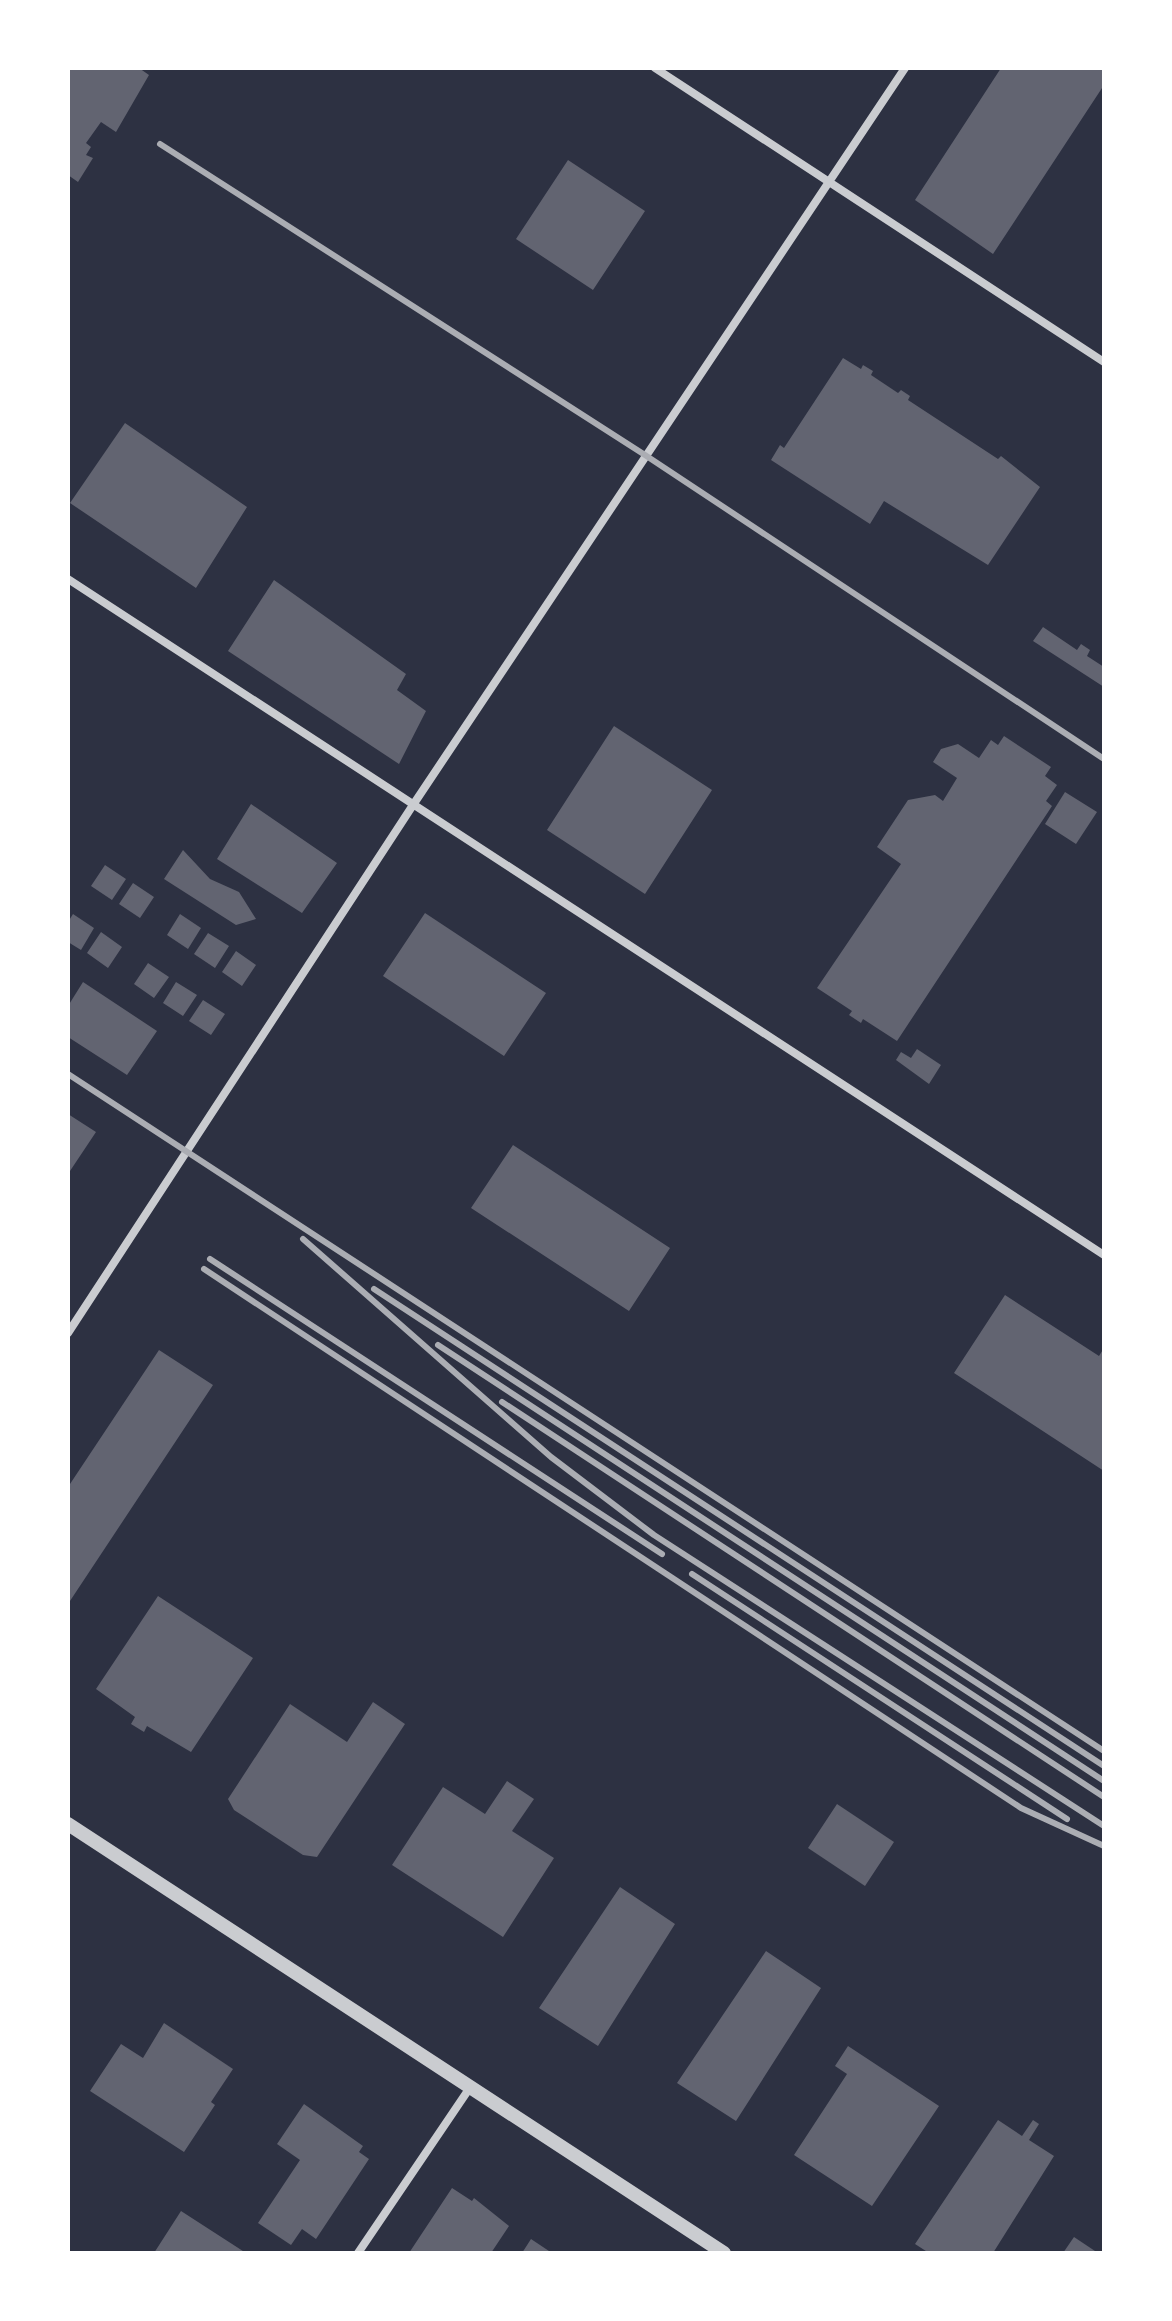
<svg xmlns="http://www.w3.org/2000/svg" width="1172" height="2321" viewBox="0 0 1172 2321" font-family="Roboto,sans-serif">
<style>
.building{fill:#626471}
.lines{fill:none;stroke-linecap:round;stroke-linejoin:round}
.minor{stroke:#caccd0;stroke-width:8}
.tertiary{stroke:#caccd0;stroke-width:14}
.rail{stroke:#abadb3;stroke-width:6}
</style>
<rect width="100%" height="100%" fill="#2d3142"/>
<path class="building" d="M68,68H139L149,75L116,132L101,122L86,143L91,147L86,155L93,158L78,182L68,175Z
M1001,68H1104V85L993,254L915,200Z
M568,160L645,211L593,290L516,239Z
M843,358L861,369L863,365L873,371L871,375L898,393L901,390L910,396L908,400L998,459L1001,456L1040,487L988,565L884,501L870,524L771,460L780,445L784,448Z
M125,423L247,507L196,588L70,503Z
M274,580L406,674L397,690L426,711L399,764L228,651Z
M1043,627L1077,650L1081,644L1090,650L1087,656L1104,667V687L1033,641Z
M614,726L712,790L645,894L547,830Z
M1004,736L1051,767L1045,776L1057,785L1046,801L1052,806L897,1041L863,1019L861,1023L849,1015L852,1011L817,988L901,864L877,847L908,800L935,795L943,801L957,778L933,762L941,749L958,744L979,758L991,740L998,745Z
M1065,792L1097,812L1076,844L1045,824Z
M251,804L337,863L302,913L217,859Z
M183,850L210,879L239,892L256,919L236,925L164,879Z
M105,865L126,879L112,900L91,886Z
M133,883L154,897L140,918L119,904Z
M425,913L546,993L504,1056L383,976Z
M73,914L94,928L81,950L68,942V922Z
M180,914L201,928L188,949L167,935Z
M101,932L122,947L108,968L87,953Z
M208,933L229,946L215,968L194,954Z
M236,951L256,965L242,986L222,972Z
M148,963L169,977L154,998L134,984Z
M83,982L157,1031L127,1075L68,1037V1006Z
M176,982L197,995L183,1016L163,1003Z
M203,1000L225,1014L211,1035L189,1021Z
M917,1049L941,1065L929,1084L896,1060L901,1052L911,1058Z
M68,1114L96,1132L68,1174Z
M513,1145L670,1248L629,1311L471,1208Z
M1005,1295L1099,1356L1104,1348V1471L954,1373Z
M159,1350L213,1385L68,1604V1487Z
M158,1596L253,1658L191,1752L147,1726L144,1732L131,1724L135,1717L96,1689Z
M373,1702L405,1724L317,1857L303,1855L234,1810L228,1799L290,1704L347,1742Z
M507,1781L534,1799L512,1831L554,1858L503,1937L392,1865L443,1787L485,1814Z
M837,1804L894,1842L865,1886L808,1848Z
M620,1887L675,1924L598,2046L539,2008Z
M766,1951L821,1988L736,2121L677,2083Z
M164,2023L233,2069L211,2102L215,2105L184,2152L90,2091L121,2044L143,2058Z
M848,2046L939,2106L872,2206L794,2155L847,2074L835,2066Z
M304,2104L363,2146L359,2152L369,2159L316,2239L302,2229L291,2245L258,2223L300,2160L277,2144Z
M998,2120L1022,2136L1033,2120L1039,2124L1029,2140L1054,2156L993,2253H929L915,2244Z
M452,2188L472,2201L474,2198L509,2226L491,2253H409Z
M181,2211L246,2253H154Z
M1074,2237L1098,2253H1063Z
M531,2239L552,2253H522Z"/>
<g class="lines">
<path class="minor" d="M655,68L1104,362
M68,579L1104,1255
M68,1333L413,805L905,68
M358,2253L471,2086"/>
<path class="tertiary" d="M68,1824L724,2253"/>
<path class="rail" d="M160,144L645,455L1104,759
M68,1074L1104,1751
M303,1239L551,1457L654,1535L1104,1826
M210,1259L662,1554
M204,1269L1021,1808L1104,1846
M374,1289L1104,1766
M438,1345L1104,1781
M502,1402L1104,1797
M692,1574L1067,1819"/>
</g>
<rect width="1172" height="2321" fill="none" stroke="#ffffff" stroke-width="140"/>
</svg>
